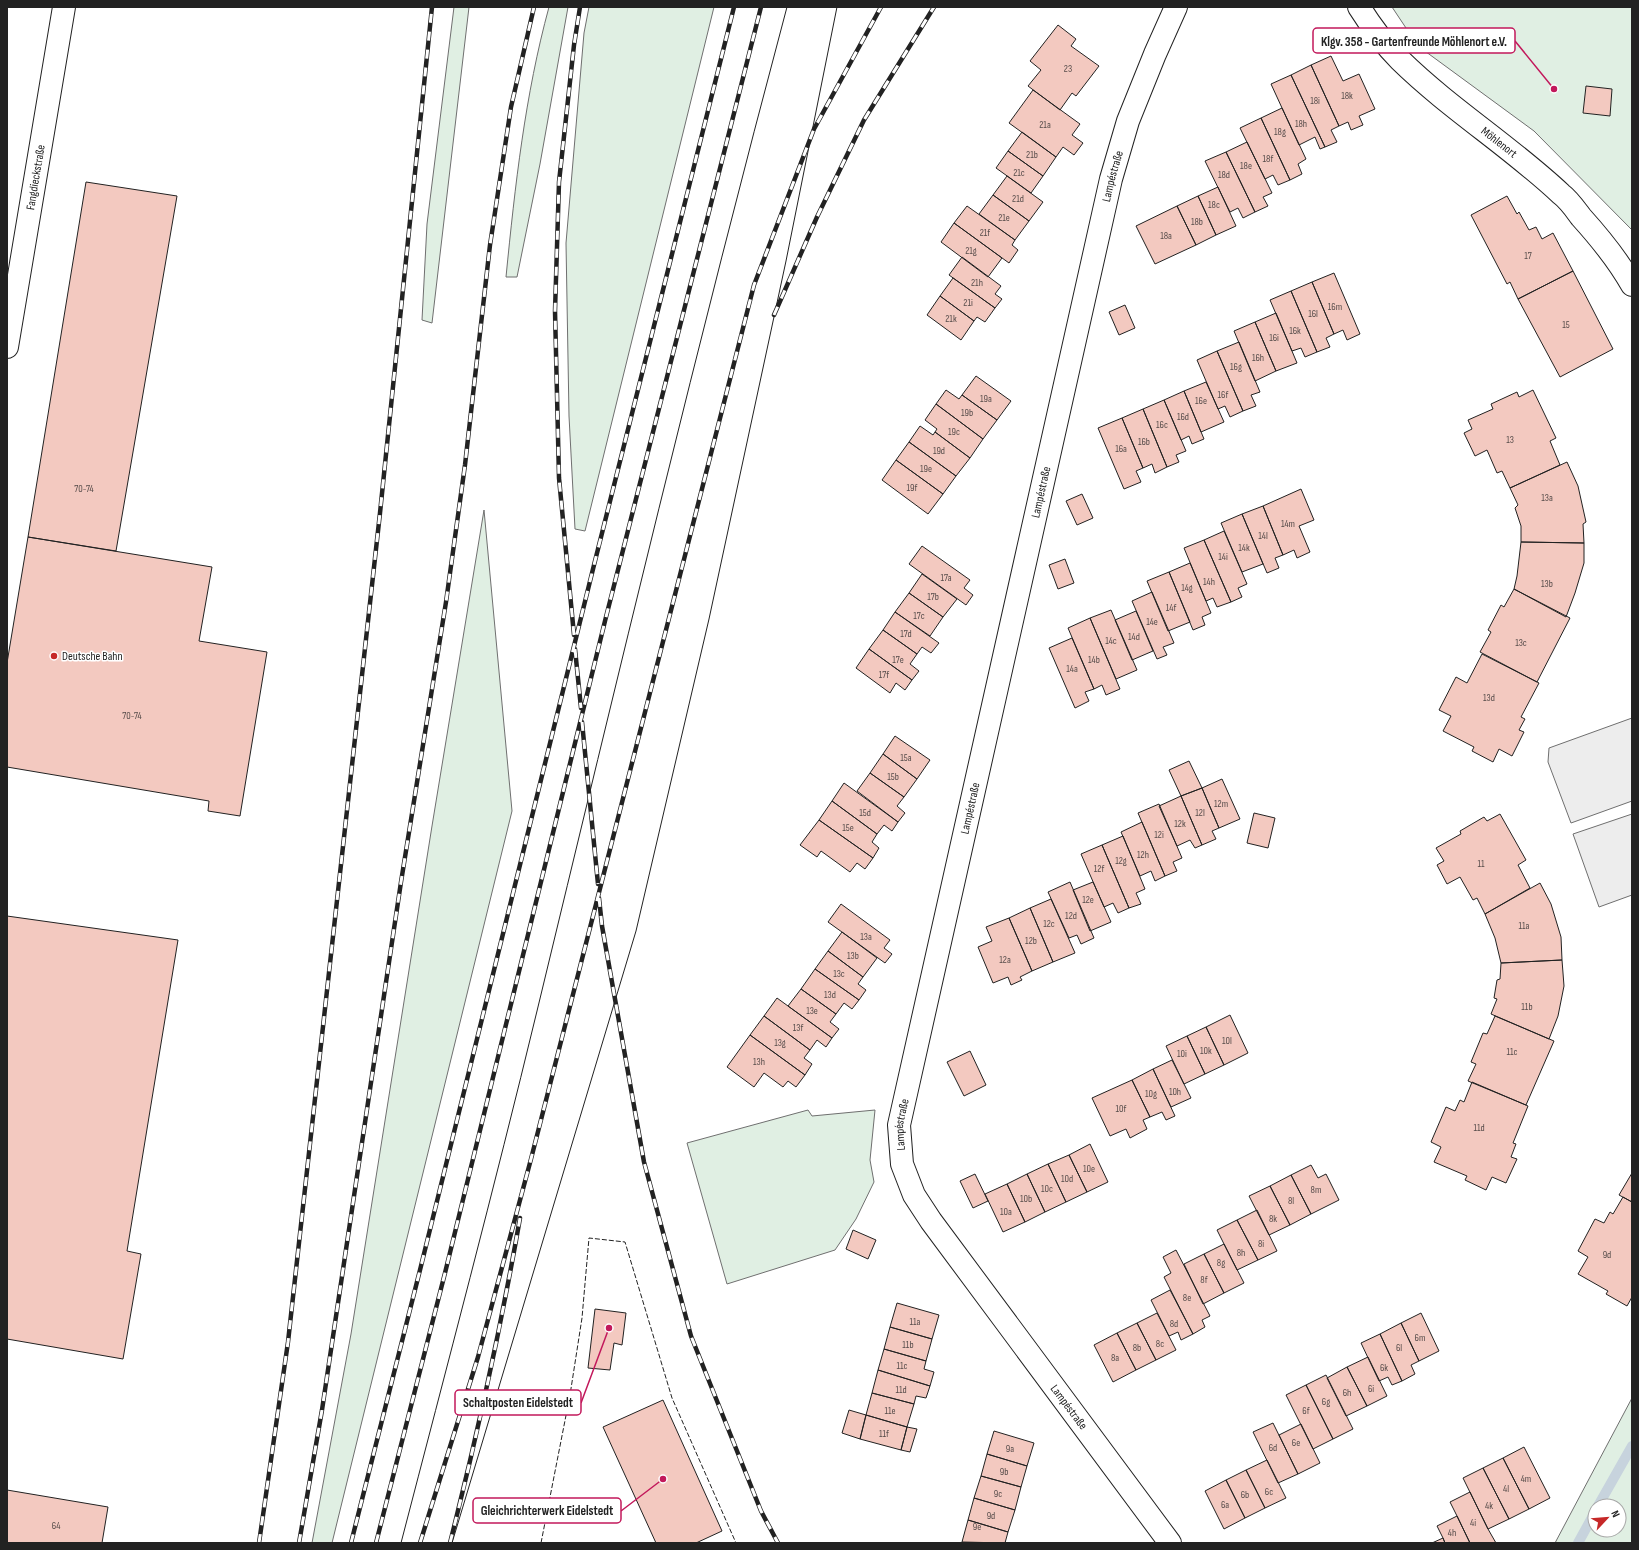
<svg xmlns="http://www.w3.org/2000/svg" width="1639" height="1550" viewBox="0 0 1639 1550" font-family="'Sofia Sans Condensed',sans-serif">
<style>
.green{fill:#e0efe3;stroke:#6f6f6f;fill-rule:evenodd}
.parking{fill:#ededed;stroke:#6f6f6f}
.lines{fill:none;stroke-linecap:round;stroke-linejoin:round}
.stream{stroke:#c7d3dd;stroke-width:10}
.building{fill:#f3c9c0;stroke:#222}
.minor-casing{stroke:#222;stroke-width:24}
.minor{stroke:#fff;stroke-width:22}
.tram{stroke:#222;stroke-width:1}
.rail-casing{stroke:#222;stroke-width:4.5}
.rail{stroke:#fff;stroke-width:3;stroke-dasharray:9;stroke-linecap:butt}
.fence{stroke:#222;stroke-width:1;stroke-dasharray:5 2;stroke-linecap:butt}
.poi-dot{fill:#c62828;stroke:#fff;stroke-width:1.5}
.labels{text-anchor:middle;stroke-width:3;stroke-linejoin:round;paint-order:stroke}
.number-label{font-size:10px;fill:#564c4a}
.street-label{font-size:12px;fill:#222;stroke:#fff}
.poi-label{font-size:12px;fill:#222;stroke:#fff;text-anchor:start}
.leader{fill:none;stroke:#c2185b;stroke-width:1.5}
.callout-dot{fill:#c2185b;stroke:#fff;stroke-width:1.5}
.callout{fill:#fff;stroke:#c2185b;stroke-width:1.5}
.callout-label{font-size:13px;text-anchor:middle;font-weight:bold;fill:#222}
</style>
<rect width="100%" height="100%" fill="#fff"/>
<path class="green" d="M454,7H469L432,323L422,320L427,224Z
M549,7H568L540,164L517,277H506C515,186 525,95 549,7Z
M589,7H714L585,531L575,529L569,416L566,243L584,33Z
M1392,7H1632V230L1534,131L1418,46Z
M484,510L512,811L332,1543H312L351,1334L432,826Z
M808,1110L812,1116L875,1110L870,1160L874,1182L856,1219L835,1250L727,1284L687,1143Z
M1632,1398V1543H1555ZM1595,1506H1619V1530H1595Z"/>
<path class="parking" d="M1632,718V801L1571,823L1548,762L1549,748Z
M1632,814V895L1599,907L1573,834Z"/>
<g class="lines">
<path class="stream" d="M1598,1506L1632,1446
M1578,1543L1595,1512"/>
</g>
<path class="building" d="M1058,25L1076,39L1071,46L1099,66L1076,96L1072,93L1060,110L1028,86L1041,70L1030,61Z
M1331,56L1343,81L1359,74L1375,109L1359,116L1363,125L1351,130L1348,122L1339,126L1311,65Z
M1311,65L1339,126L1331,130L1337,142L1325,147L1291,75Z
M1291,75L1325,147L1320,149L1315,137L1299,145L1271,84Z
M1586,86L1612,89L1610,116L1583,113Z
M1033,90L1080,124L1072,135L1083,143L1074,155L1063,147L1056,157L1009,123Z
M1282,108L1306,159L1298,164L1302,174L1290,180L1261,118Z
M1261,118L1290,180L1278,185L1273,175L1265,179L1240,128Z
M1022,132L1056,157L1043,176L1008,151Z
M1247,142L1272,193L1263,197L1268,206L1255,212L1226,152Z
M1008,151L1043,176L1031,193L996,168Z
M1226,152L1255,212L1243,218L1238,208L1230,212L1205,161Z
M1007,176L1043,202L1029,221L993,195Z
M86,182L177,196L116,551L28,537Z
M1218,187L1236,226L1216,235L1198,196Z
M993,195L1029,221L1015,240L979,214Z
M1198,196L1216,235L1196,245L1177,206Z
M1507,196L1517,214L1519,212L1529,230L1536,227L1542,239L1553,233L1573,271L1518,299L1510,282L1507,284L1471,215Z
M967,206L1015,240L1012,245L1018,250L1009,263L954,223Z
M1177,206L1196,245L1155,264L1136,226Z
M954,223L1002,258L988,277L941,242Z
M962,257L1001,286L995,294L1002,299L995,308L949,275Z
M1573,271L1613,349L1560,377L1518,299Z
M1334,273L1360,334L1347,340L1343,330L1334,334L1312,282Z
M953,278L995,308L985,322L977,317L974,321L940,296Z
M1312,282L1334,334L1326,338L1330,347L1317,352L1291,291Z
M1291,291L1317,352L1305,357L1301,348L1292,351L1270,300Z
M940,296L974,321L961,340L927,315Z
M1125,305L1135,328L1119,335L1109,312Z
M1276,313L1297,363L1276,371L1255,322Z
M1255,322L1276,371L1255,381L1234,331Z
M1239,342L1260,392L1251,395L1256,406L1243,411L1217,351Z
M1217,351L1243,411L1230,417L1225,406L1218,409L1197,360Z
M976,376L1011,401L997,420L962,395Z
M1206,382L1224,422L1201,432L1184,391Z
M946,390L959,399L962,395L997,420L983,439L936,404Z
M1533,390L1556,438L1550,441L1560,465L1510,488L1502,471L1497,473L1487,450L1475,456L1464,433L1472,429L1468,420L1493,409L1491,404L1517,392L1519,397Z
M1184,391L1204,439L1192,444L1189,436L1181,440L1164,400Z
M1164,400L1186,451L1176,455L1179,462L1167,467L1143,409Z
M936,404L983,439L970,458L935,432L937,429L925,420Z
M1143,409L1167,467L1155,473L1152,464L1143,468L1122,418Z
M1122,418L1143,468L1136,471L1141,482L1124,489L1098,428Z
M920,426L933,435L935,432L970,458L956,476L909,442Z
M909,442L956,476L943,494L896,460Z
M896,460L943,494L928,514L882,480Z
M1567,462L1578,486L1586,522L1583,524L1584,543L1521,542V526L1515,508L1518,505L1510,488Z
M1301,489L1314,520L1299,526L1310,552L1297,558L1294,550L1283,555L1263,506Z
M1082,494L1093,518L1077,525L1066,501Z
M1263,506L1283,555L1275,558L1279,568L1267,573L1242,514Z
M1242,514L1263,564L1242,572L1221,523Z
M1224,531L1247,584L1238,588L1242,597L1231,602L1204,540Z
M28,537L212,567L199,641L267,652L240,816L208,811L209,801L7,767V663Z
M1204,540L1231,602L1217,607L1213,598L1206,601L1184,548Z
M1521,542L1584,543V563L1575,593L1566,617L1514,589L1517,576Z
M922,546L970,580L964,588L973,595L966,605L909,564Z
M1065,559L1074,583L1058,589L1049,565Z
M1190,563L1211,613L1202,617L1205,625L1193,630L1169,572Z
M1169,572L1190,622L1168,631L1147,581Z
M922,574L957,599L943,617L909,593Z
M1514,589L1570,618L1537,682L1480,652L1491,632L1488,630L1501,605L1504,607Z
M1152,592L1174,643L1163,647L1167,655L1157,659L1132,601Z
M909,593L943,617L930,636L895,612Z
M1111,610L1137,670L1116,679L1090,618Z
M1136,611L1153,651L1132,660L1115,620Z
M895,612L939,643L931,653L922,647L917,654L883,630Z
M1090,618L1120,689L1106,695L1102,685L1094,689L1068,628Z
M883,630L917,654L910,664L919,671L912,680L869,649Z
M1072,638L1094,689L1085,692L1089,701L1075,708L1049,648Z
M869,649L912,680L905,690L896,683L890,693L856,668Z
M1482,654L1539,683L1521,717L1525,719L1519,730L1524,732L1512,756L1499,749L1493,762L1472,751L1474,747L1443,731L1451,716L1439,710L1456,677L1467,683Z
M895,736L930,760L917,779L883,754Z
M883,754L917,779L904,797L870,773Z
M1189,761L1202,788L1181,796L1169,770Z
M870,773L904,797L897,806L905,813L898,822L857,791Z
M1222,779L1240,819L1219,828L1202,788Z
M844,783L898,822L892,831L884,825L877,834L832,801Z
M1202,788L1219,828L1212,831L1216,839L1202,845L1181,796Z
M1181,796L1202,845L1195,848L1190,840L1177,846L1159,806Z
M832,801L877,834L872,842L879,848L873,858L819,820Z
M1159,804L1182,858L1173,862L1177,871L1165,876L1138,813Z
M1254,813L1275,818L1268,848L1247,843Z
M1500,814L1526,860L1518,865L1530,888L1485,914L1477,898L1473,900L1460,877L1447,884L1437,865L1444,861L1436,848L1461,834L1460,831L1484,817L1487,821Z
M819,820L873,858L865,869L857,863L850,872L821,851L817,857L800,845Z
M1142,822L1165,876L1155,881L1151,871L1140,876L1121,832Z
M1123,836L1145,889L1136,893L1141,904L1129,908L1102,845Z
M1102,845L1129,908L1118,913L1113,903L1104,907L1081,854Z
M1070,882L1094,938L1081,944L1077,935L1069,938L1048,892Z
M1093,882L1111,922L1090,931L1073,890Z
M1540,883L1551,904L1561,937L1562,960L1501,963L1495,938L1485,914Z
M1051,899L1075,953L1053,962L1030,908Z
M841,904L890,940L884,948L892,954L885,963L828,922Z
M1030,908L1053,962L1032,971L1009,918Z
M7,916L178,940L127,1251L141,1254L123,1359L7,1339Z
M1009,918L1032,971L1020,977L1022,980L1011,985L1008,977L993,983L978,947L992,941L986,927Z
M842,932L877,958L863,977L828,951Z
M828,951L863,977L858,984L866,990L859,1000L815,969Z
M1562,960L1564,986L1558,1016L1549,1039L1491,1014L1497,999L1494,998L1497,980L1500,979L1501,963Z
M815,969L859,1000L852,1009L844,1003L836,1014L801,989Z
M801,989L836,1014L830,1022L839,1029L832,1038L788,1006Z
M777,998L832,1038L826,1047L817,1040L810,1050L764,1016Z
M1230,1015L1248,1053L1224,1065L1206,1027Z
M764,1016L810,1050L804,1058L812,1064L805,1075L750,1035Z
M1495,1016L1554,1041L1526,1105L1468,1081L1476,1064L1471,1062L1483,1033L1487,1034Z
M1206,1027L1224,1065L1205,1074L1187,1036Z
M750,1035L805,1075L796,1087L788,1081L783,1087L764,1073L754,1087L727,1067Z
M1187,1036L1205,1074L1184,1084L1166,1046Z
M970,1051L986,1085L964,1096L947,1062Z
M1172,1060L1191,1098L1171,1107L1153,1069Z
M1153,1069L1175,1116L1166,1120L1162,1112L1150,1117L1132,1080Z
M1132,1080L1150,1117L1143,1120L1147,1129L1130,1138L1126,1129L1110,1136L1092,1098Z
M1472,1082L1528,1106L1513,1143L1516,1144L1511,1157L1517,1159L1506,1183L1492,1177L1486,1190L1465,1180L1467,1176L1434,1162L1441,1147L1431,1142L1446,1107L1455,1111L1460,1100L1464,1102Z
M1090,1144L1108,1182L1087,1192L1069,1155Z
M1069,1155L1087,1192L1066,1202L1048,1164Z
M1048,1164L1066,1202L1045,1212L1027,1174Z
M1311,1165L1318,1178L1326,1174L1339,1200L1311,1214L1291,1175Z
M1632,1173V1202L1619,1195Z
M975,1174L988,1201L973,1208L960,1181Z
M1027,1174L1045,1212L1025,1222L1007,1184Z
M1291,1175L1311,1214L1290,1225L1270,1186Z
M1007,1184L1025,1222L1003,1232L985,1194Z
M1270,1186L1290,1225L1269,1235L1249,1196Z
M1623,1197L1632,1202V1297L1627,1306L1606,1294L1608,1291L1578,1274L1588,1257L1578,1251L1595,1219L1604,1223L1610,1212L1613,1214Z
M1257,1210L1277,1251L1258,1260L1237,1220Z
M1237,1220L1258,1260L1237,1270L1217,1230Z
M853,1230L876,1240L868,1259L846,1249Z
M1224,1244L1244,1283L1224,1293L1204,1254Z
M1176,1250L1210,1316L1202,1320L1205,1327L1193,1334L1164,1277L1171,1273L1163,1257Z
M1204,1254L1224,1293L1203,1304L1184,1264Z
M1170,1290L1193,1334L1181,1340L1178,1332L1169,1336L1151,1300Z
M897,1303L939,1315L932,1339L890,1327Z
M595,1309L626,1313L622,1345L614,1343L610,1370L588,1368Z
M1157,1313L1176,1350L1156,1360L1137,1323Z
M1421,1313L1439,1351L1419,1361L1401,1323Z
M1137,1323L1156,1360L1136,1370L1117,1333Z
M1401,1323L1419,1361L1411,1365L1415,1374L1402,1381L1380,1334Z
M890,1327L932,1339L926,1361L884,1349Z
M1117,1333L1136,1370L1113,1382L1094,1345Z
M1380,1334L1402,1381L1392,1385L1388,1377L1379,1381L1361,1343Z
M884,1349L926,1361L924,1369L934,1372L930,1386L878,1370Z
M1368,1357L1387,1396L1367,1406L1347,1367Z
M1347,1367L1367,1406L1346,1416L1327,1378Z
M878,1370L930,1386L926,1398L916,1396L914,1404L872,1393Z
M1326,1375L1353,1429L1333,1439L1306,1385Z
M1306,1385L1333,1439L1313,1449L1286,1395Z
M872,1393L914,1404L907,1427L866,1415Z
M663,1400L722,1531L696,1543H656L603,1427Z
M849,1410L866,1415L860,1439L842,1433Z
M866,1415L907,1427L901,1450L860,1439Z
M1273,1423L1298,1474L1278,1483L1253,1432Z
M1301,1424L1320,1463L1298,1474L1279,1435Z
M907,1427L917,1429L910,1452L901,1450Z
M994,1431L1034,1443L1027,1466L987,1454Z
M1524,1447L1550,1498L1529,1509L1503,1458Z
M987,1454L1027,1466L1021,1487L981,1476Z
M1503,1458L1529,1509L1509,1519L1483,1468Z
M1267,1460L1286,1498L1265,1508L1246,1470Z
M1483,1468L1509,1519L1488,1529L1463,1478Z
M1246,1470L1265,1508L1245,1518L1226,1480Z
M981,1476L1021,1487L1015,1510L974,1498Z
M1226,1480L1245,1518L1224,1529L1205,1491Z
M7,1490L108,1507L102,1543H7Z
M1470,1492L1488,1529L1496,1543H1470L1457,1516L1450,1502Z
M974,1498L1015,1510L1008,1532L968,1520Z
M1457,1516L1470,1543H1445L1443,1538L1437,1526Z
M968,1520L1008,1532L1005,1543L962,1542Z
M1443,1538L1445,1543H1432Z"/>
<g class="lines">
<g class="minor-casing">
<g id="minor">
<path id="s1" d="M1359,7C1371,26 1384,44 1400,60C1450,109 1510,146 1561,194C1569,200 1575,209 1581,217C1600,238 1618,260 1632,285"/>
<path id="s2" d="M7,347L64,7"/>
<path id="s3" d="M1170,1543L931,1221L914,1195L902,1164L899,1125L1111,179L1128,121L1155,54L1176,7"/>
</g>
</g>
<use href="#minor" class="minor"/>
<path class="tram" d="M401,1543C447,1366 494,1189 537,1011C618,676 698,340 787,7
M452,1543L636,931L709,619L786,261L837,7"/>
<g class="rail-casing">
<path id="rail" d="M774,315L817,217L864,120L934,7
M574,635L559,478L555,311L559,182L574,45L580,7
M575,649L581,708
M582,722L598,884
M599,898L602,926L644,1162L691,1336L761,1511L778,1543
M259,1543L288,1342L380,513L432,7
M299,1543L322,1410L401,882L446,602L465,465L490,245L511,107L534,7
M351,1543L420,1270L594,565L734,7
M376,1543L445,1273L605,621L761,7
M420,1543L478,1357L531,1159L754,285L814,129L881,7
M450,1543C477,1436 501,1327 520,1218"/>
</g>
<use href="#rail" class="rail"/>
<path class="fence" d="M541,1543L570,1395L582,1318L589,1238L625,1242L672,1398L736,1543"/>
</g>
<circle class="poi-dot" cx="54" cy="656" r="4"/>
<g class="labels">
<g class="number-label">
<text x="1068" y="72">23</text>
<text x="1347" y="99">18k</text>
<text x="1315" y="104">18i</text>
<text x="1301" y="127">18h</text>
<text x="1045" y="128">21a</text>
<text x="1280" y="135">18g</text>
<text x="1032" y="158">21b</text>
<text x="1268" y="162">18f</text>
<text x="1246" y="169">18e</text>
<text x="1019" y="176">21c</text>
<text x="1224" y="178">18d</text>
<text x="1018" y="202">21d</text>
<text x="1214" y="208">18c</text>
<text x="1004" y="221">21e</text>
<text x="1197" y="225">18b</text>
<text x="985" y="236">21f</text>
<text x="1166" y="239">18a</text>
<text x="971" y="254">21g</text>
<text x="1528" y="259">17</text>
<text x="977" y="286">21h</text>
<text x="968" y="306">21i</text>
<text x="1335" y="310">16m</text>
<text x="1313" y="317">16l</text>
<text x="951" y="322">21k</text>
<text x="1566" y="328">15</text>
<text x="1295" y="334">16k</text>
<text x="1274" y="341">16i</text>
<text x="1258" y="361">16h</text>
<text x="1236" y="370">16g</text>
<text x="1223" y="398">16f</text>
<text x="986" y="402">19a</text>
<text x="1201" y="404">16e</text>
<text x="967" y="416">19b</text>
<text x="1183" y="420">16d</text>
<text x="1162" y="428">16c</text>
<text x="954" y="435">19c</text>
<text x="1510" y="443">13</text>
<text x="1144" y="445">16b</text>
<text x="1121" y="452">16a</text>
<text x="939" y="454">19d</text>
<text x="926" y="472">19e</text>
<text x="912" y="491">19f</text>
<text x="84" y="492">70-74</text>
<text x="1547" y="501">13a</text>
<text x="1288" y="527">14m</text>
<text x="1263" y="539">14l</text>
<text x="1244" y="551">14k</text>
<text x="1223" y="560">14i</text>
<text x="946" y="581">17a</text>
<text x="1209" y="585">14h</text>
<text x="1547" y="587">13b</text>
<text x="1187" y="591">14g</text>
<text x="933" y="600">17b</text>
<text x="1171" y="611">14f</text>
<text x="919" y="619">17c</text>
<text x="1152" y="625">14e</text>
<text x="906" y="637">17d</text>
<text x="1134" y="640">14d</text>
<text x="1111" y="644">14c</text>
<text x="1521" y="646">13c</text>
<text x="898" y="663">17e</text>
<text x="1094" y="663">14b</text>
<text x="1072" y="672">14a</text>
<text x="884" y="678">17f</text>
<text x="1489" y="701">13d</text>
<text x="132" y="719">70-74</text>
<text x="906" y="761">15a</text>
<text x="893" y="780">15b</text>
<text x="1221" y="807">12m</text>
<text x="865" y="816">15d</text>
<text x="1200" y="816">12l</text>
<text x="1180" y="827">12k</text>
<text x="848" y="831">15e</text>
<text x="1159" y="838">12i</text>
<text x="1143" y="858">12h</text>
<text x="1121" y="864">12g</text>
<text x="1481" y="867">11</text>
<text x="1099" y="872">12f</text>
<text x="1088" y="903">12e</text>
<text x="1071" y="919">12d</text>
<text x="1049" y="927">12c</text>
<text x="1524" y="929">11a</text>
<text x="866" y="940">13a</text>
<text x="1031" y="944">12b</text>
<text x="853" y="959">13b</text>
<text x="1005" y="963">12a</text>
<text x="839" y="977">13c</text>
<text x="830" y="998">13d</text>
<text x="1527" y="1010">11b</text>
<text x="812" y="1014">13e</text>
<text x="798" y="1031">13f</text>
<text x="1227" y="1044">10l</text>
<text x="780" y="1046">13g</text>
<text x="1206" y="1054">10k</text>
<text x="1512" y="1055">11c</text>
<text x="1182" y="1057">10i</text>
<text x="759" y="1065">13h</text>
<text x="1175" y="1095">10h</text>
<text x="1151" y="1097">10g</text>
<text x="1121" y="1112">10f</text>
<text x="1479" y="1131">11d</text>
<text x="1089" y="1172">10e</text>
<text x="1067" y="1182">10d</text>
<text x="1047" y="1192">10c</text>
<text x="1316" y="1193">8m</text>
<text x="1026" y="1202">10b</text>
<text x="1291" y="1204">8l</text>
<text x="1006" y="1215">10a</text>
<text x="1273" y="1222">8k</text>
<text x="1261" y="1247">8i</text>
<text x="1241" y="1256">8h</text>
<text x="1607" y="1258">9d</text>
<text x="1221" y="1266">8g</text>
<text x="1204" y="1283">8f</text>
<text x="1187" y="1301">8e</text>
<text x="915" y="1325">11a</text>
<text x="1174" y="1327">8d</text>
<text x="1420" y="1341">6m</text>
<text x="1160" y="1347">8c</text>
<text x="908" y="1348">11b</text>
<text x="1137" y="1351">8b</text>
<text x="1399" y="1351">6l</text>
<text x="1115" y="1361">8a</text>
<text x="902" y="1369">11c</text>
<text x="1384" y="1371">6k</text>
<text x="1371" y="1392">6i</text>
<text x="901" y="1393">11d</text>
<text x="1347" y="1396">6h</text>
<text x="1326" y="1405">6g</text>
<text x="890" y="1414">11e</text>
<text x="1306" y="1414">6f</text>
<text x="884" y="1437">11f</text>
<text x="1296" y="1446">6e</text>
<text x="1273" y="1451">6d</text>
<text x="1010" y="1452">9a</text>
<text x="1004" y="1475">9b</text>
<text x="1526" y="1482">4m</text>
<text x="1506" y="1492">4l</text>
<text x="1269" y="1495">6c</text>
<text x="998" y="1497">9c</text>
<text x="1245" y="1498">6b</text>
<text x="1225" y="1508">6a</text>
<text x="1489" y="1509">4k</text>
<text x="991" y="1519">9d</text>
<text x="1473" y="1526">4i</text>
<text x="56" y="1529">64</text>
<text x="977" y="1530">9e</text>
<text x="1452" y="1536">4h</text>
</g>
<g class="street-label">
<text dy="4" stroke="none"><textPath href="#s1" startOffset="196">Möhlenort</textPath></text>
<text dy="4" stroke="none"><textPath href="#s3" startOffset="1477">Lampéstraße</textPath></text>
<text dy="4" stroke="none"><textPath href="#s2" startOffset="172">Fangdieckstraße</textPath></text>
<text dy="4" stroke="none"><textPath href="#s3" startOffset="1153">Lampéstraße</textPath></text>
<text dy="4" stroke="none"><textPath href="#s3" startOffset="829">Lampéstraße</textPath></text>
<text dy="4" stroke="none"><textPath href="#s3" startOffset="505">Lampéstraße</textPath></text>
<text transform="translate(1069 1407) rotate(53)" y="4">Lampéstraße</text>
</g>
<g class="poi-label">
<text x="62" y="660">Deutsche Bahn</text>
</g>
</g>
<path class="leader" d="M1554 89L1515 41M609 1328L581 1403M663 1479L621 1511"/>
<g class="callout-dot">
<circle cx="1554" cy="89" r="4"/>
<circle cx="609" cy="1328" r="4"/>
<circle cx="663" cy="1479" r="4"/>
</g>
<g class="callout">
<rect x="1313" y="28" width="202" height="25" rx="4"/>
<rect x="455" y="1390" width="126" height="25" rx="4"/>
<rect x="473" y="1498" width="148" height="25" rx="4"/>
</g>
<g class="callout-label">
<text x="1414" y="46">Klgv. 358 - Gartenfreunde Möhlenort e.V.</text>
<text x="518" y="1407">Schaltposten Eidelstedt</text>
<text x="547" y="1515">Gleichrichterwerk Eidelstedt</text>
</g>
<rect width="1639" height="1550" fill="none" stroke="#222222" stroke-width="16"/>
<g transform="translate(1607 1518) rotate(64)"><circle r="19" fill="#ffffff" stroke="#a7a7a7"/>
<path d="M0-3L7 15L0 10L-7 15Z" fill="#c62828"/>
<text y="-6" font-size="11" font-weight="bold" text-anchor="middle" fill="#222222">N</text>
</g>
</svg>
